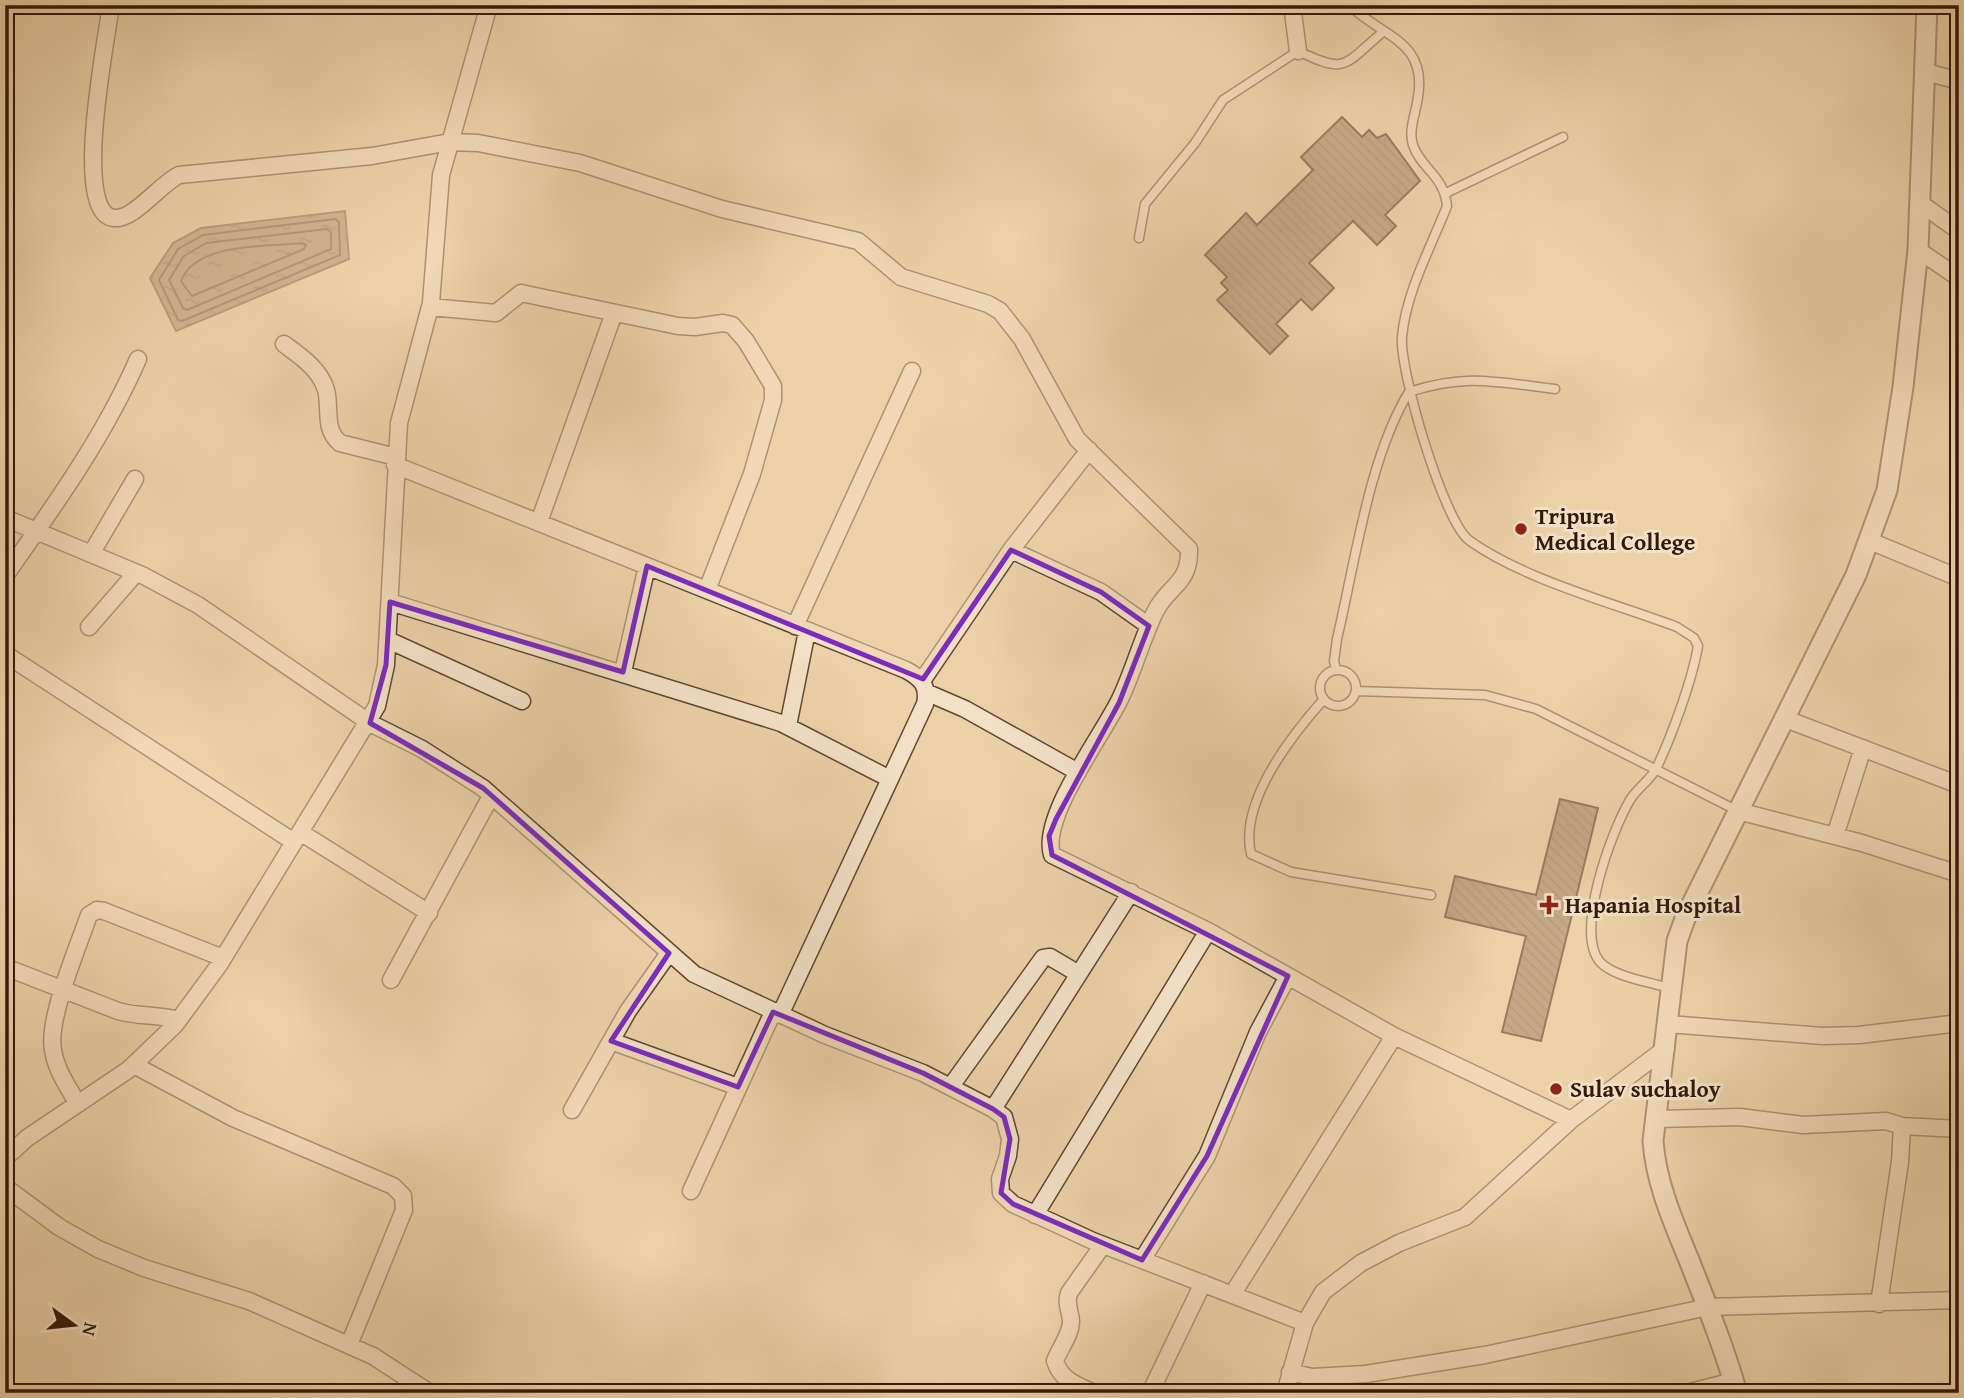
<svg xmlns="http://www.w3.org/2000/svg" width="1964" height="1398" viewBox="0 0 1964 1398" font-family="'Gentium Book Plus',serif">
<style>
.water{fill:url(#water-ripples);stroke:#7d6148;stroke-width:2}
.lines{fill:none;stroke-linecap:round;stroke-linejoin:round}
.shore{stroke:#70543e;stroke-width:2}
.building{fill:url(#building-back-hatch);stroke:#34180a;stroke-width:2}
.service-casing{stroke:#624632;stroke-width:11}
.minor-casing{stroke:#624632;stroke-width:19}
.tertiary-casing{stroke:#624632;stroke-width:23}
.service{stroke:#f3e0c6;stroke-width:8}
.minor{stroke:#f3e0c6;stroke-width:16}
.tertiary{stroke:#f3e0c6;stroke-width:19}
.marked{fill:none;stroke:#7b2cbf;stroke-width:5;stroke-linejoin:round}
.poi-dot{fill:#8f2418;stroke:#f3e0c6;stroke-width:2.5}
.labels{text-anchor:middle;stroke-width:6;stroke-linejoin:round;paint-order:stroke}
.poi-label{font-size:23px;font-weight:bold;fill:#34180a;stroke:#f3e0c6;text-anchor:start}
</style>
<defs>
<pattern id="water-ripples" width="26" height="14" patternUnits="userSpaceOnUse" patternTransform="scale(1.75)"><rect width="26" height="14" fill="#ad9172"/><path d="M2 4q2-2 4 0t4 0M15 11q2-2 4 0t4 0" fill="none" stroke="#8e755c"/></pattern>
<pattern id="building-back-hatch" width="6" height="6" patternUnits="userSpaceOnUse" patternTransform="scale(1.75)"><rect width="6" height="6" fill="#94785c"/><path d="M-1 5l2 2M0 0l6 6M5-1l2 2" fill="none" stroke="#7a614a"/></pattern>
</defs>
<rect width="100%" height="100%" fill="#ecd0a8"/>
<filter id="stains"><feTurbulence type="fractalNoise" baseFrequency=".00286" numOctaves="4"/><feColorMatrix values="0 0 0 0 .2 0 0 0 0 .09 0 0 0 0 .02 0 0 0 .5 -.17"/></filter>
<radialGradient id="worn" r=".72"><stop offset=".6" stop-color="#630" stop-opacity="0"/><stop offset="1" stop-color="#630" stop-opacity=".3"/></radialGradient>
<path class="water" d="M345,211L349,259L176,331L150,278L173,243L201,228Z"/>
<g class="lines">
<path class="shore" d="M335,219L339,222L340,255L182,321L178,320L159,280L178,249L203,235Z
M327,229L331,232V249L187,310L183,308L169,280L184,256L206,243Z
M302,243L306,245L304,249L192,296L181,281C196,242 266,247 302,243Z"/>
</g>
<path class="building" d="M1342,117L1362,137L1369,130L1377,138L1386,134L1420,181L1385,215L1396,226L1377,245L1353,221L1309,263L1334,288L1312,310L1301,299L1276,324L1288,336L1270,354L1217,300L1228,290L1221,283L1227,277L1205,255L1246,213L1257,225L1313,170L1301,157Z
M1560,799L1598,808L1541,1041L1502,1032L1526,936L1445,917L1455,876L1536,895Z"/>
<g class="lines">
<g class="service-casing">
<path id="service" d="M1349,5C1384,38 1427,41 1418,97C1416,113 1408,130 1413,145C1421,169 1444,175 1447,206C1431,247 1406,292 1402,337C1399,369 1444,524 1470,541C1525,580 1613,603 1677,627L1694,638L1698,646C1692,681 1672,735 1657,767C1651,780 1637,788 1630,800C1612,830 1574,932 1600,962C1614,977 1650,982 1669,988
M1446,193L1563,137
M1139,238L1145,204L1195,143L1223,100L1298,51C1348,75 1343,65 1383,32
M1336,669L1334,661L1337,639C1355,563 1369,457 1409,392C1467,373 1496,382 1555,389
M1320 688a18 18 0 1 1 36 0a18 18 0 1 1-36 0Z
M1356,691L1485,695L1536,709L1738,811
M1324,699C1292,735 1239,802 1251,854L1291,872L1431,895"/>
</g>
<g class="minor-casing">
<path id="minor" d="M111,5C107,37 71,214 114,218C134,220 160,184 179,175L372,156L450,142L478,143L580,163L722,209L858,241L901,277L988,304L1000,311L1022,339L1077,439L1189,549C1190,585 1168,585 1155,612C1142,639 1134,669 1121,697C1104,734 1040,816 1052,855L1208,931L1394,1036L1571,1120
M1292,5L1298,51
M1926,72L1959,81
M1920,203L1959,231
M1918,250L1959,278
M430,307L496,313L521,293L678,326L695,327L723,323L732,325L746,341L773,386V400L752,474L707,590
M284,344C300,356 320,369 326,390C331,408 323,429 340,443L396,457
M395,465L906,670C921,678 929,686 925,704L780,1015
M5,518L144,576L198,605L370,723L422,749L483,788L694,974L825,1035L923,1073L993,1109L1004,1117L1010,1139L1008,1156L1000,1179L1001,1193L1013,1204L1093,1241L1305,1323
M539,522L614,313
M1870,541L1959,578
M1011,550L1101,592L1149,626
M91,554L135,479
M5,576C54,506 104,437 138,359
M390,602L781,723L890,779
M795,626L912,371
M89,627L136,573
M388,640L522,701
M5,654L294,842
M623,672L647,566
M922,681L1011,550L1089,450
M928,693L965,709L1078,772
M1783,718L1959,785
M788,726L807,631
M1738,811L1862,843L1959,874
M300,832L429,913
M1835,836L1863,748
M5,967L118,1011C138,1017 158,1014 178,1020
M391,980L491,796
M1668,1024L1823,1036L1859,1035L1959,1023
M611,1041L738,1087
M134,1065L233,1118L393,1186L403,1196L404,1210L349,1345
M951,1086L1043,958L1050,957L1077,973
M78,1104C68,1087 56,1070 53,1050C47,1019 78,947 89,915L97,910L104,911L223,958
M993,1109L1131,892
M572,1110L628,1011L669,953
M1658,1119L1740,1117L1803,1125L1886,1121L1902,1126L1959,1129
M5,1158L27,1138L128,1070L175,1025L219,965L377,706L386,665L399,423L431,303L441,175L489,5
M5,1187L59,1227L98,1249L144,1268L249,1301L373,1356L430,1393
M691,1191L773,1012
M1035,1215L1208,931
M1142,1260L1207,1156L1258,1032L1288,976
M1232,1295L1394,1036
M1879,1304L1900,1162L1902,1126
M1290,1372L1312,1377L1366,1374L1485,1355L1708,1307L1959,1300
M1094,1393C1076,1385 1061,1380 1055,1361C1060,1347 1070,1337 1071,1322C1071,1311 1065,1305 1069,1293L1103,1245
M1150,1393L1203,1283
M1285,1393L1305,1323L1323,1292L1361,1263L1399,1243L1465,1217L1571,1120L1666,1048
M1686,1393L1734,1381"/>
</g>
<g class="tertiary-casing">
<path id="tertiary" d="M1737,1393C1724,1347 1706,1303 1689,1260C1673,1221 1656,1183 1653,1141L1677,941L1686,916L1856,575L1887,490L1903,387L1918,250L1927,5"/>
</g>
<use href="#service" class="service"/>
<use href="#minor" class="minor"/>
<use href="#tertiary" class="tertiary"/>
</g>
<path d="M0 0H1964V1398H0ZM1011,550L1101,592L1149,626L1119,703L1056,819L1049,836L1052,855L1288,976L1207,1156L1142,1260L1013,1204L1001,1193L1010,1139L1004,1117L993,1109L923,1073L773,1012L738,1087L611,1041L669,953L483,788L370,723L386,665L390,602L623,672L647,566L923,679Z" fill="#ecd0a8" fill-opacity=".55" fill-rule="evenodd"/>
<path class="marked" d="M1011,550L1101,592L1149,626L1119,703L1056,819L1049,836L1052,855L1288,976L1207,1156L1142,1260L1013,1204L1001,1193L1010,1139L1004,1117L993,1109L923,1073L773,1012L738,1087L611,1041L669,953L483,788L370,723L386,665L390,602L623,672L647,566L923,679Z"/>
<g class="poi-dot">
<circle cx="1521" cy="529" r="7"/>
<path d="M1545.5 894.5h7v7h7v7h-7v7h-7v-7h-7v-7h7z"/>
<circle cx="1556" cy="1089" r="7"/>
</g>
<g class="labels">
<g class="poi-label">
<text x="1535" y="524">Tripura<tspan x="1535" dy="26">Medical College</tspan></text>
<text x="1565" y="913">Hapania Hospital</text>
<text x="1570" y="1097">Sulav suchaloy</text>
</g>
</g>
<rect width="1964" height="1398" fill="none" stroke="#ecd0a8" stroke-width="28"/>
<rect x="7" y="7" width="1950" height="1384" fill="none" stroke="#34180a" stroke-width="3.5"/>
<rect x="14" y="14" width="1936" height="1370" fill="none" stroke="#34180a" stroke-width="2"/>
<g transform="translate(74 1325) rotate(105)" stroke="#f3e0c6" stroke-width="5" paint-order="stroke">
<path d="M0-5L12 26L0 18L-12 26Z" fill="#34180a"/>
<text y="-10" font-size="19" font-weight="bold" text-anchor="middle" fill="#34180a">N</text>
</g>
<rect width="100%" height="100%" filter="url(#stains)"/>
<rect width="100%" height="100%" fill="url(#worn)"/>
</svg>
